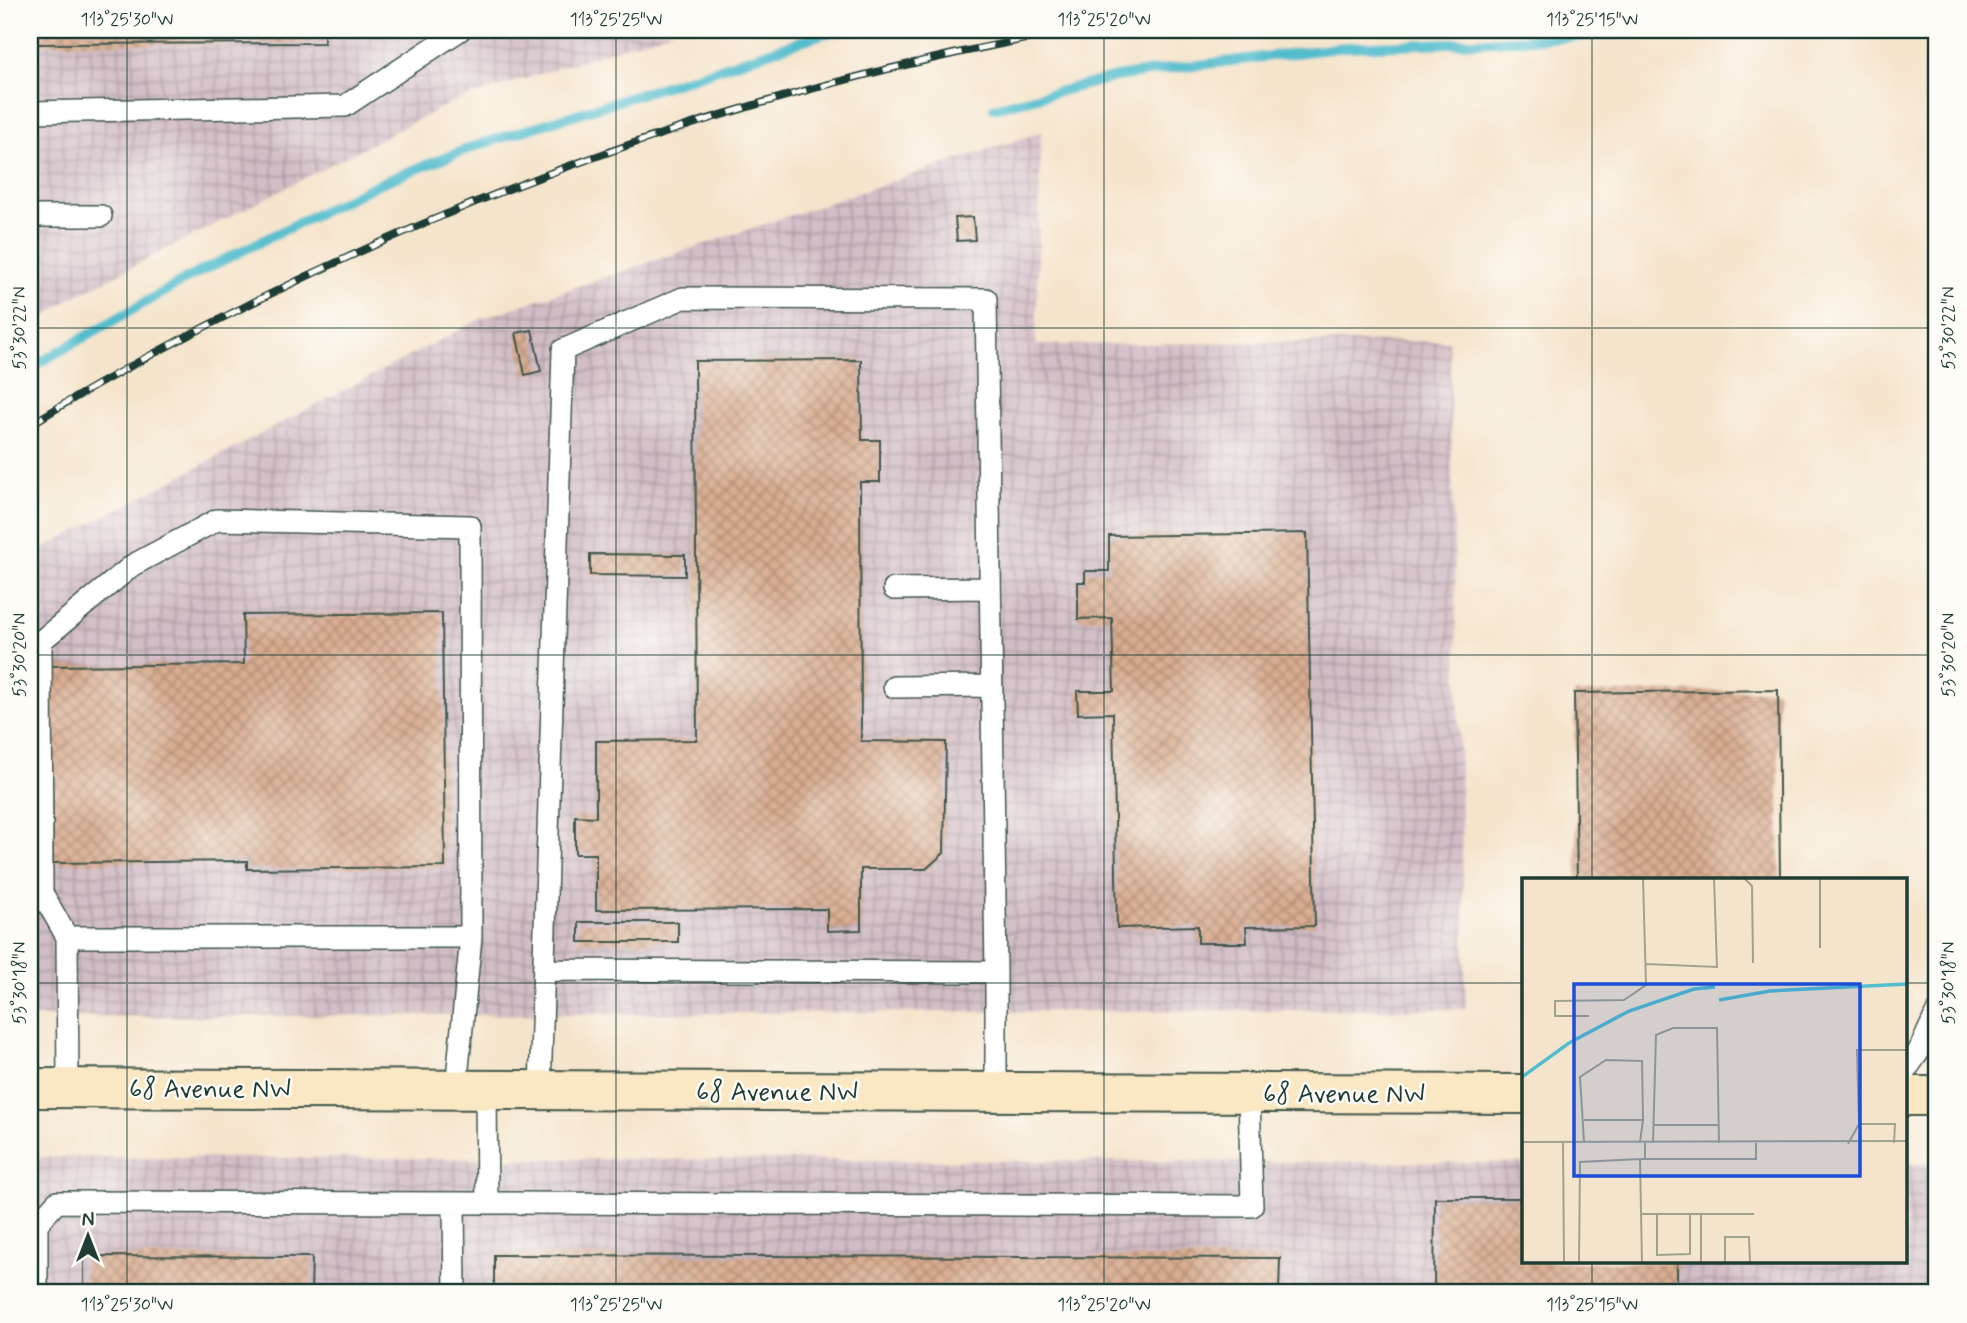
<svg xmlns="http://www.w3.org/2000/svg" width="1967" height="1323" viewBox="0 0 1967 1323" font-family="Mynerve,sans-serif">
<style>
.industrial{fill:url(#industrial-grid)}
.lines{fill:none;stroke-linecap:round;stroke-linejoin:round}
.stream{stroke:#52bdcd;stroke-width:10}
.building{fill:url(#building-cross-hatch)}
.lane-casing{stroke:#3f564b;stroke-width:24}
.secondary-casing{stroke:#3f564b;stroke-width:42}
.lane{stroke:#fff;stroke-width:21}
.secondary{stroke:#fae7c3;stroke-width:38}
.rail-casing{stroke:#1f3d34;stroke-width:8}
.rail{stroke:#fdfcf7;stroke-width:5;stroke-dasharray:16;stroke-linecap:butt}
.ticks{fill:none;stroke:#1f3d34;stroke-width:2;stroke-opacity:0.45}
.labels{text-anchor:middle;stroke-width:5;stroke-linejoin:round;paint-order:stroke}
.street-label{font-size:26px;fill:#1f3d34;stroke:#fdfcf7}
.inset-river{fill:none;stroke:#52bdcd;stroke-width:3.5}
.inset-road{fill:none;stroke:#9fa18f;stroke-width:2}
.view{fill:#1d4ed8;fill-opacity:0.15;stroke:#1d4ed8;stroke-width:3.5}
.inset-edge{fill:none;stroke:#1f3d34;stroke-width:3.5}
.neatline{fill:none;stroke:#1f3d34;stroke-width:2.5}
.ticks-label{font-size:18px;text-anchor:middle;fill:#1f3d34}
</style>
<defs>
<pattern id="industrial-grid" width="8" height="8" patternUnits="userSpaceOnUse" patternTransform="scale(1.75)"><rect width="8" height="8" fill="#d2bdc6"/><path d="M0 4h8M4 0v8" fill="none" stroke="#aa9ba2"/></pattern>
<pattern id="building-cross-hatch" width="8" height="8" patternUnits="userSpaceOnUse" patternTransform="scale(1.75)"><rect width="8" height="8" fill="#daad91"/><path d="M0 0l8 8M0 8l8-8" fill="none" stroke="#b08e77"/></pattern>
</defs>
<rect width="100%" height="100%" fill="#fdfcf7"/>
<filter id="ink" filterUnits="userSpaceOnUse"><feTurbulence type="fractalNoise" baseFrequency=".0143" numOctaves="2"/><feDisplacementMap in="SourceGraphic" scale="14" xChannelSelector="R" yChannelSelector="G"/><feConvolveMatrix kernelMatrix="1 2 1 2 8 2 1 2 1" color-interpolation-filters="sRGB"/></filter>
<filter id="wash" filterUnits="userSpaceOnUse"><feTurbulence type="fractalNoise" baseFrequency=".00686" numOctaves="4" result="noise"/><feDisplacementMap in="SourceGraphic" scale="28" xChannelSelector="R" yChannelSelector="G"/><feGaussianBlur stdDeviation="1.57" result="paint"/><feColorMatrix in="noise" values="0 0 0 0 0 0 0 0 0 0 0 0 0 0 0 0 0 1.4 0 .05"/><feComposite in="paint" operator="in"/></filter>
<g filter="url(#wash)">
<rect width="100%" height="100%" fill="#f5e4cc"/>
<path class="industrial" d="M30,30H675L450,103L68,300L30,327Z
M1041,132L1036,345L1449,341L1466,1009L30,1017V555L480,319Z
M42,1157L1524,1163V1262H1906V1164H1937V1293H30V1168Z"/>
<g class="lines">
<path class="stream" d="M994,108L1116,77L1174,68L1345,47L1477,42L1692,30
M30,368L195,274L378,184L475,146L694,77L822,34L844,30"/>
</g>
<g id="blocks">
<path class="building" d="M30,30H324V43L30,44Z
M973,217L975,240L957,241L955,218Z
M532,330L541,371L525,375L516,333Z
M861,360L862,440H880V482H860L861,741L946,742L944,853L926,869H861V930L827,931V909L596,910V854H575V816L596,817V741L697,740L695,361Z
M1307,533L1315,926L1246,927L1247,943H1198V926L1117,928L1113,713L1078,714L1077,691H1114L1112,618L1078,619V582H1085V571H1109V536Z
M590,554L685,555V576L590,575Z
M442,613L445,867L247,869V861L53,863L51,666L244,664L243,615Z
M1778,690L1780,880H1577L1574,693Z
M579,922H678V942H579Z
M1435,1198H1524V1262H1677V1293H1434Z
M494,1255L1280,1258L1279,1293H494Z
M84,1256L312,1257L311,1293H84Z"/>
</g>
</g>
<g filter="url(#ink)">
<use href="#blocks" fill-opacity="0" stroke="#3f564b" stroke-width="2"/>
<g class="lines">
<g class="lane-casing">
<path id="lane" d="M30,112L345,106L460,30
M30,216H101
M894,589L990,588
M894,687L992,686
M67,937H471L470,526L217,520L133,565L41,641L42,893L67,937L68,1088
M545,970L996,972
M1906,1070L1919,1051L1937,1012
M456,1088L471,937
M540,1090L563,350L683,298L986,299L996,972V1091
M454,1203L455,1293
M487,1203L1252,1206L1249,1093
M37,1293V1224L57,1202L487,1203L486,1090"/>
</g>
<g class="secondary-casing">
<path id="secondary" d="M30,1088L1524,1094
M1906,1096H1937"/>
</g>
<use href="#lane" class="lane"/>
<use href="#secondary" class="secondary"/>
<g class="rail-casing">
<path id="rail" d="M30,425C98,382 170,344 242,308C504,176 785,81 1074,30"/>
</g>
<use href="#rail" class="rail"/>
</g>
</g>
<path class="ticks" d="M127,30V1293M616,30V1293M1104,30V1293M1592,30V880M30,328H1937M30,655H1937M30,983H1524M1906,983H1937M1592,1262V1293"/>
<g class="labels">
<g class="street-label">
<text x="210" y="1097">68 Avenue NW</text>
<text x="777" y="1100">68 Avenue NW</text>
<text x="1344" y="1102">68 Avenue NW</text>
</g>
</g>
<g transform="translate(1522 878)">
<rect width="385" height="385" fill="#f5e4cc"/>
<path class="inset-river" d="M197,122L248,113L385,106M0,199L47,165L107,133L172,111L193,109"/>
<path class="inset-road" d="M222,0L230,8L231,85M298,70V0M124,86L195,89L192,0M67,138H33V123L102,122L124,107L121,0M62,242H121L120,183L84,182L58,199L62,264M337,246L335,172H385M131,247H197M0,264L385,263M41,264L42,385M118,264L121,242M131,265L134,157L151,150H195L197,265M326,266L337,246H373L372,265M123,281H234V265M119,336H232M135,336V377L168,376V336M179,336V385M57,385L58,284L118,281M120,385L118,281H123V265M203,385V359H227L228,385"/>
<path class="view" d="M52,106H338V298H52Z"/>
<rect width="385" height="385" class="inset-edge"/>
</g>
<rect width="1967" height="1323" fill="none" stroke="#fdfcf7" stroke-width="77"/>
<g transform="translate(88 1236)" stroke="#fdfcf7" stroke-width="5" paint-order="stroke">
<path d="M0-5L12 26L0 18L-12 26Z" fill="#1f3d34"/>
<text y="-10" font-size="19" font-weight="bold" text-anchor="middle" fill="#1f3d34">N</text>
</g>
<rect x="38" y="38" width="1890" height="1246" class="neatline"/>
<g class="ticks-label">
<text x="127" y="25">113°25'30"W</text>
<text x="616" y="25">113°25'25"W</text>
<text x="1104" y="25">113°25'20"W</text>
<text x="1592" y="25">113°25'15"W</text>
<text transform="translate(19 328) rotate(-90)" y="6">53°30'22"N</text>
<text transform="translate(1948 328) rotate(-90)" y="6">53°30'22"N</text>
<text transform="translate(19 655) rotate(-90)" y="6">53°30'20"N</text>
<text transform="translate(1948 655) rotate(-90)" y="6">53°30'20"N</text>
<text transform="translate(19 983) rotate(-90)" y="6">53°30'18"N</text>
<text transform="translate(1948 983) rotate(-90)" y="6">53°30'18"N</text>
<text x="127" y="1310">113°25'30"W</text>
<text x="616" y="1310">113°25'25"W</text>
<text x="1104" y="1310">113°25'20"W</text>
<text x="1592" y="1310">113°25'15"W</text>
</g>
</svg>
